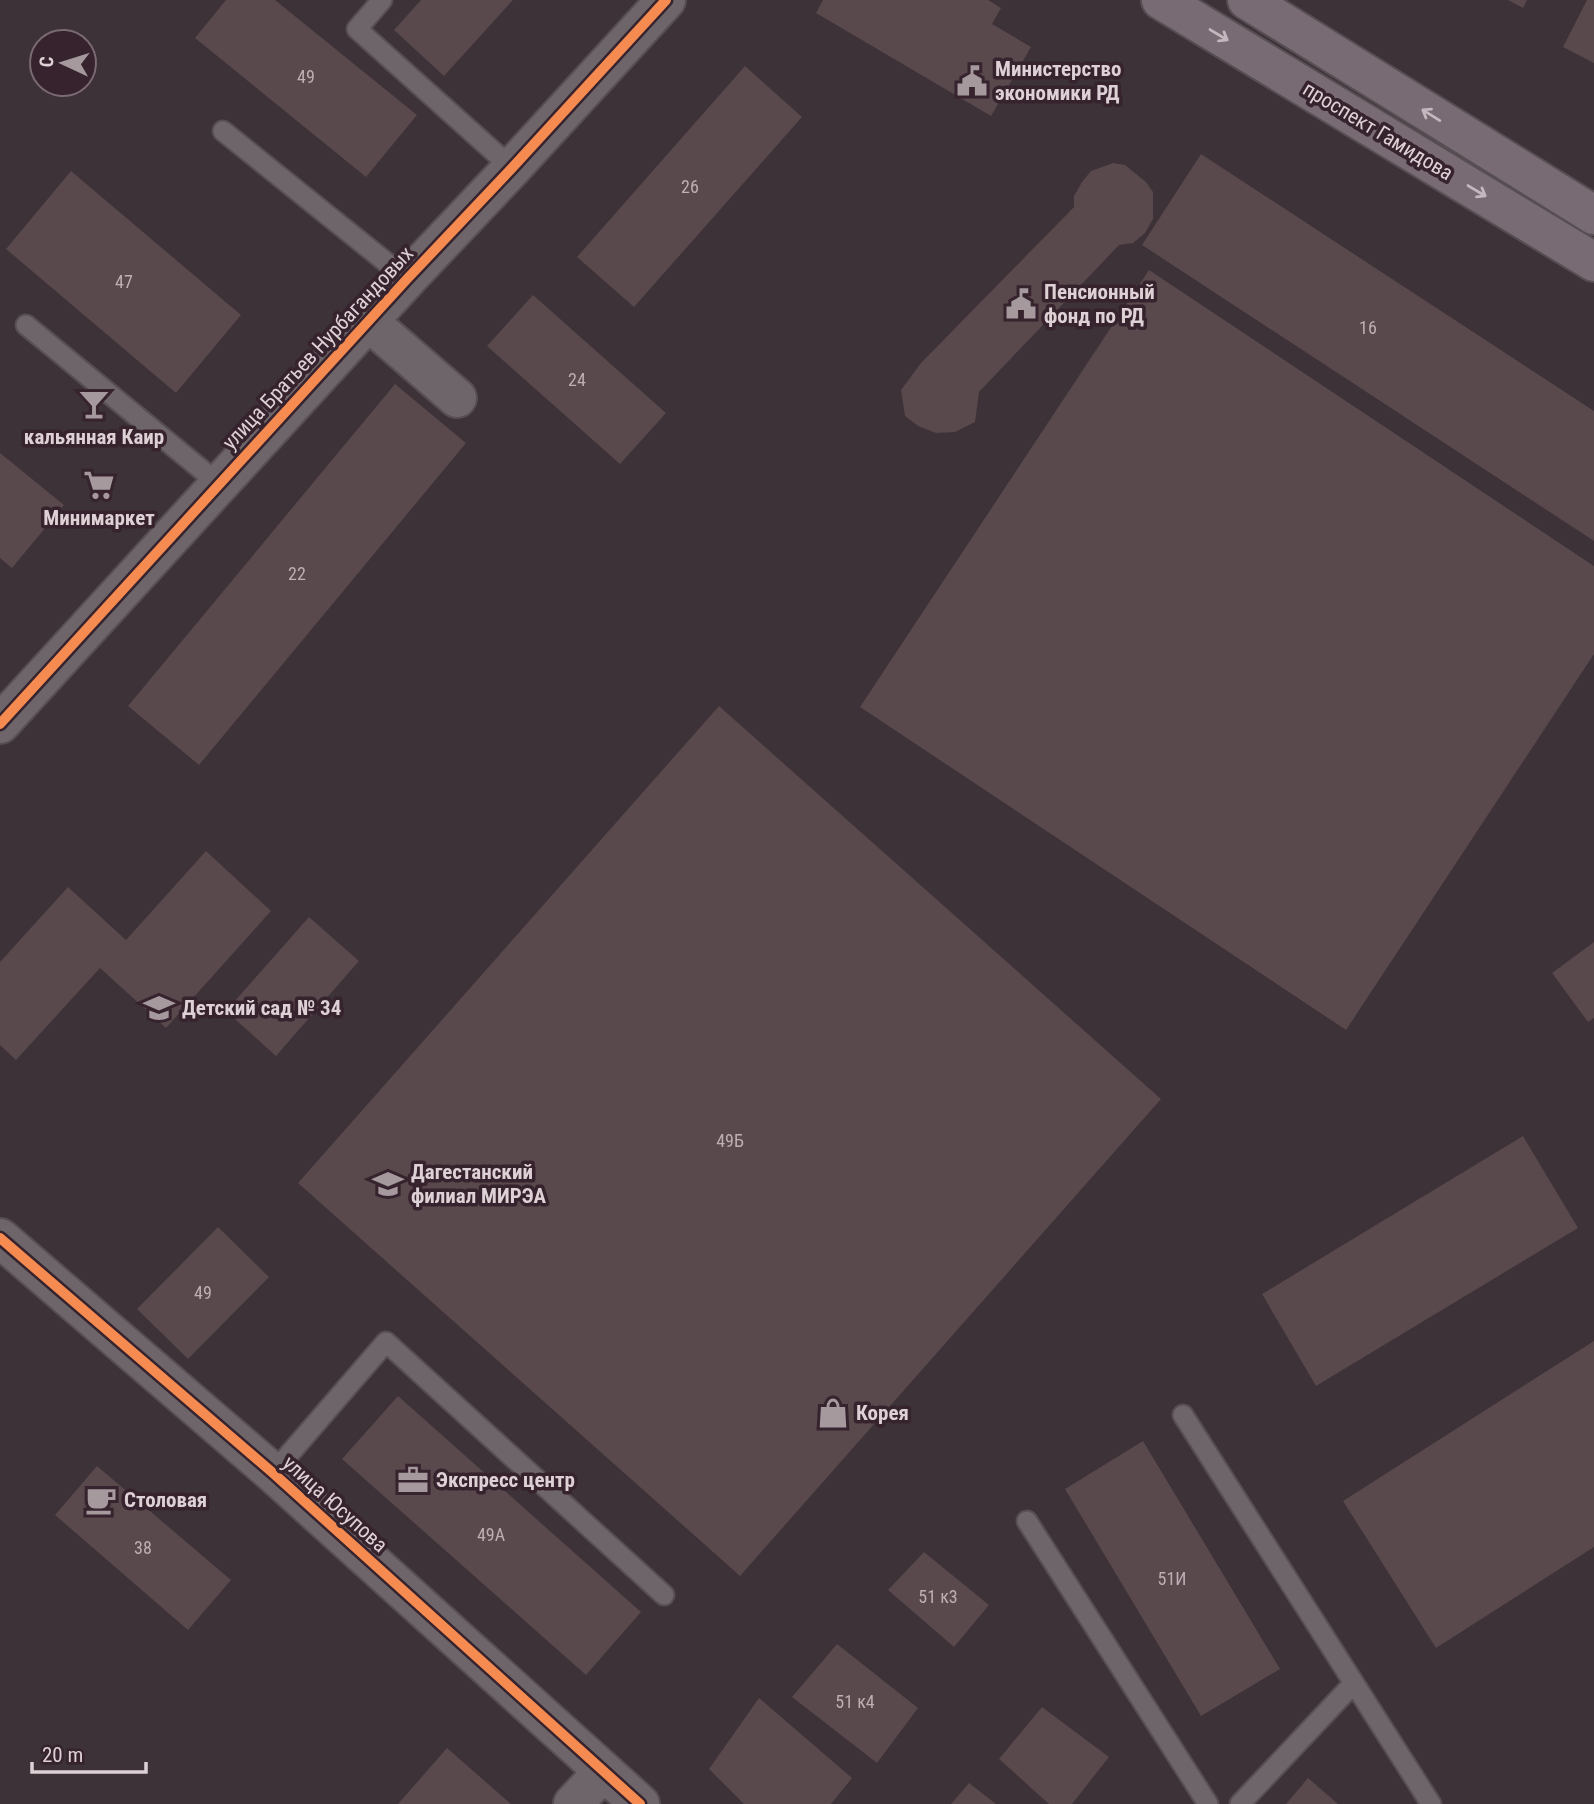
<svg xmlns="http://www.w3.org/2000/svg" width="1594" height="1804" viewBox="0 0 1594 1804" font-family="'Roboto Condensed',sans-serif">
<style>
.building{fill:#59484c}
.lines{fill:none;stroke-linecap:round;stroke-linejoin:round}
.lane-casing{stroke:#574e53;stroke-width:23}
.street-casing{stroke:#574e53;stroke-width:42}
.primary-casing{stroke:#574e53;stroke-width:42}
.lane{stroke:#6d6569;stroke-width:19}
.street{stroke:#6d6569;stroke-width:38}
.primary{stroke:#786b74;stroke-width:38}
.cycleway-casing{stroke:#36232d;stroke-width:15}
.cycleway{stroke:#f68b52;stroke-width:10}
.oneway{stroke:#c4b8be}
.labels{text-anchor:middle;stroke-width:7;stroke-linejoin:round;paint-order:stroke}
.number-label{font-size:18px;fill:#bdafb4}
.poi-label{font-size:21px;font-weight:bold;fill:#ded1d6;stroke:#36232d;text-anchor:start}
.street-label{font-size:21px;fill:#ded1d6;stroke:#36232d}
</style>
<rect width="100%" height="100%" fill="#3c3237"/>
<path class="building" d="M226,0H275L417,115L366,177L195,38Z
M421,0H513L444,76L394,30Z
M823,0H988L1001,8L992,24L1031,47L991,116L816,13Z
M1508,0H1527L1523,8Z
M1587,0H1594V63L1563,47Z
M745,66L802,117L634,307L577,257Z
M1201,154L1594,411V541L1142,245Z
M1113,163L1125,165L1146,182L1153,192V219L1145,233L1133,243L1119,245L979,392L975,422L955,432L936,433L918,426L905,416L901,390L921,363L1074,207V196L1082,182L1091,171Z
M71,171L241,315L176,393L6,249Z
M1149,270L1594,566V654L1346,1030L860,707Z
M533,295L666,413L620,464L487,346Z
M395,384L466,443L199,765L128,706Z
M0,453L64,505L12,568L0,558Z
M719,706L1161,1099L740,1576L298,1183Z
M206,851L271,911L166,1028L100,968L16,1060L0,1045V962L68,887L126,940Z
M309,917L359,961L276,1056L226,1011Z
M1594,942V1018L1588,1022L1552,973Z
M1523,1136L1578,1228L1316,1386L1262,1294Z
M218,1227L269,1277L188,1359L137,1309Z
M1594,1341V1547L1436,1648L1343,1501Z
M398,1396L641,1612L586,1675L342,1459Z
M1143,1441L1280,1669L1201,1716L1065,1489Z
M97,1466L231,1580L188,1630L55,1515Z
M924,1552L989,1605L954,1647L888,1590Z
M837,1644L918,1708L877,1763L792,1697Z
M759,1698L852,1778L831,1804H744L709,1769Z
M1042,1707L1109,1757L1072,1804H1049L999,1759Z
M447,1748L511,1804H398Z
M1308,1778L1338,1804H1286Z
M969,1783L996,1804H951Z"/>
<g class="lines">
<g class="lane-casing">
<path id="lane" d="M382,0L357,29L512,168
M223,131L407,279
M26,325L219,484
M1183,1415L1431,1804
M273,1473L386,1342L664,1595
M1027,1521L1208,1804
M1240,1804L1354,1683"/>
</g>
<g class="street-casing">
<path id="street" d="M368,321L457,398
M0,724L407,279L512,168L666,0
M0,1238L273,1473L640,1804
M573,1804L603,1772"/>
</g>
<g class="primary-casing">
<path id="primary" d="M1161,0L1594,262
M1247,0L1594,215"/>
</g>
<use href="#lane" class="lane"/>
<use href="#street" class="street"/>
<use href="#primary" class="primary"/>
<g class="cycleway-casing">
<path id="cycleway" d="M0,724L407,279L512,168L666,0
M0,1238L273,1473L640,1804"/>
</g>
<use href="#cycleway" class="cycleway"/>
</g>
<defs><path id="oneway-shaft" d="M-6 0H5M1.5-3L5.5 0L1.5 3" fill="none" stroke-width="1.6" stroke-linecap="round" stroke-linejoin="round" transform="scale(1.75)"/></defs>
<g class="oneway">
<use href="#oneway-shaft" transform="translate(1219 35) rotate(31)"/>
<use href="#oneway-shaft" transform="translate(1431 115) rotate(-148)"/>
<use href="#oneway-shaft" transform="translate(1477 191) rotate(31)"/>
</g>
<defs>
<g id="civic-bare" transform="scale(2.415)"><path d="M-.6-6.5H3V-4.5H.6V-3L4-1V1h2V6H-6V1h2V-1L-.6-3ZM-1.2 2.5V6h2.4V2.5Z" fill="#a5999e" stroke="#36232d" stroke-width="2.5" paint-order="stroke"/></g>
<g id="bar-bare" transform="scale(2.415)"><path d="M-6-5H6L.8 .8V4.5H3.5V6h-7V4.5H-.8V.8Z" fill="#a5999e" stroke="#36232d" stroke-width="2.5" paint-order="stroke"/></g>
<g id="supermarket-bare" transform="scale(2.415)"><path d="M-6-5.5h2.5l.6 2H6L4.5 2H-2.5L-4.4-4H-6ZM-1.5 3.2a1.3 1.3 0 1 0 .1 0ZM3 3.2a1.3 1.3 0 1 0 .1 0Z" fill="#a5999e" stroke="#36232d" stroke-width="2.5" paint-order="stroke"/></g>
<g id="school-bare" transform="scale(2.415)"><path d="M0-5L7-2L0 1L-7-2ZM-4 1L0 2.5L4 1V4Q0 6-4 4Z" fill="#a5999e" stroke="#36232d" stroke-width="2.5" paint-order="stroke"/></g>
<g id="university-bare" transform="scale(2.415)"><path d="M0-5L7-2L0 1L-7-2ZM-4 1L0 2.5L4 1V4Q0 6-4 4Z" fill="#a5999e" stroke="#36232d" stroke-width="2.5" paint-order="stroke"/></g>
<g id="shop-bare" transform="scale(2.415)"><path d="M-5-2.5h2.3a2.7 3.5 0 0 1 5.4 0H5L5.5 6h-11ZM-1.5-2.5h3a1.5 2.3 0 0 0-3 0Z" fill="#a5999e" stroke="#36232d" stroke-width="2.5" paint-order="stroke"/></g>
<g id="office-bare" transform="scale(2.415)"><path d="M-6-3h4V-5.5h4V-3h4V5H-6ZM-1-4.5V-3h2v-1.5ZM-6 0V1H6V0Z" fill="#a5999e" stroke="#36232d" stroke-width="2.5" paint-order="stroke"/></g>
<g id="cafe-bare" transform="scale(2.415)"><path d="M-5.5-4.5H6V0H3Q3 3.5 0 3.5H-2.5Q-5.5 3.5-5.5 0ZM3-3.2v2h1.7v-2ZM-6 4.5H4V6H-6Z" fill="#a5999e" stroke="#36232d" stroke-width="2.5" paint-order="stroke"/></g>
</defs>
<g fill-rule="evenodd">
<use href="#civic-bare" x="972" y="81"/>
<use href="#civic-bare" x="1021" y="304"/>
<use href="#bar-bare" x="94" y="404"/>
<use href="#supermarket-bare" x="99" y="485"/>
<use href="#school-bare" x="159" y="1008"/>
<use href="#university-bare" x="388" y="1184"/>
<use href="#shop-bare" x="833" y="1413"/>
<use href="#office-bare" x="413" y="1480"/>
<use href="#cafe-bare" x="101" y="1500"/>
</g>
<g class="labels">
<g class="number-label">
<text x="306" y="83">49</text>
<text x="690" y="193">26</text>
<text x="124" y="288">47</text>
<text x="1368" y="334">16</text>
<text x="577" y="386">24</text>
<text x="297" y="580">22</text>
<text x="730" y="1147">49Б</text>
<text x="203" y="1299">49</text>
<text x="491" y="1541">49А</text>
<text x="143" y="1554">38</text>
<text x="1172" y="1585">51И</text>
<text x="938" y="1603">51 к3</text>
<text x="855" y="1708">51 к4</text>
</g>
<g class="poi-label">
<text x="995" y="76">Министерство<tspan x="995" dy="24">экономики РД</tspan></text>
<text x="1044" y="299">Пенсионный<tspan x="1044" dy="24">фонд по РД</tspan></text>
<text x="94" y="444" text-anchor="middle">кальянная Каир</text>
<text x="99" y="525" text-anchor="middle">Минимаркет</text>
<text x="182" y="1015">Детский сад № 34</text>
<text x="411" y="1179">Дагестанский<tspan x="411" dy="24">филиал МИРЭА</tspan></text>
<text x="856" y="1420">Корея</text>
<text x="436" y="1487">Экспресс центр</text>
<text x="124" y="1507">Столовая</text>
</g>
<g class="street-label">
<text transform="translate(1378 131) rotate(31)" y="7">проспект Гамидова</text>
<text transform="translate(318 348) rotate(-47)" y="7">улица Братьев Нурбагандовых</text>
<text transform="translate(335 1504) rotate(42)" y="7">улица Юсупова</text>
</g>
</g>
<g transform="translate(63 63) rotate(274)"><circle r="33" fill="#36232d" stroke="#796971" stroke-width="2"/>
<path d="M0-5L12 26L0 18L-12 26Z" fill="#a5999e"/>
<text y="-10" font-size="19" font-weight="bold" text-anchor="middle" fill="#ded1d6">С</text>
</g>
<path d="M32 1762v10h114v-10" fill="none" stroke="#ded1d6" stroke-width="3.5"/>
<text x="42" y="1762" font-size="21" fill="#ded1d6" stroke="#36232d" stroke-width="5" paint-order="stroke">20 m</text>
</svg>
